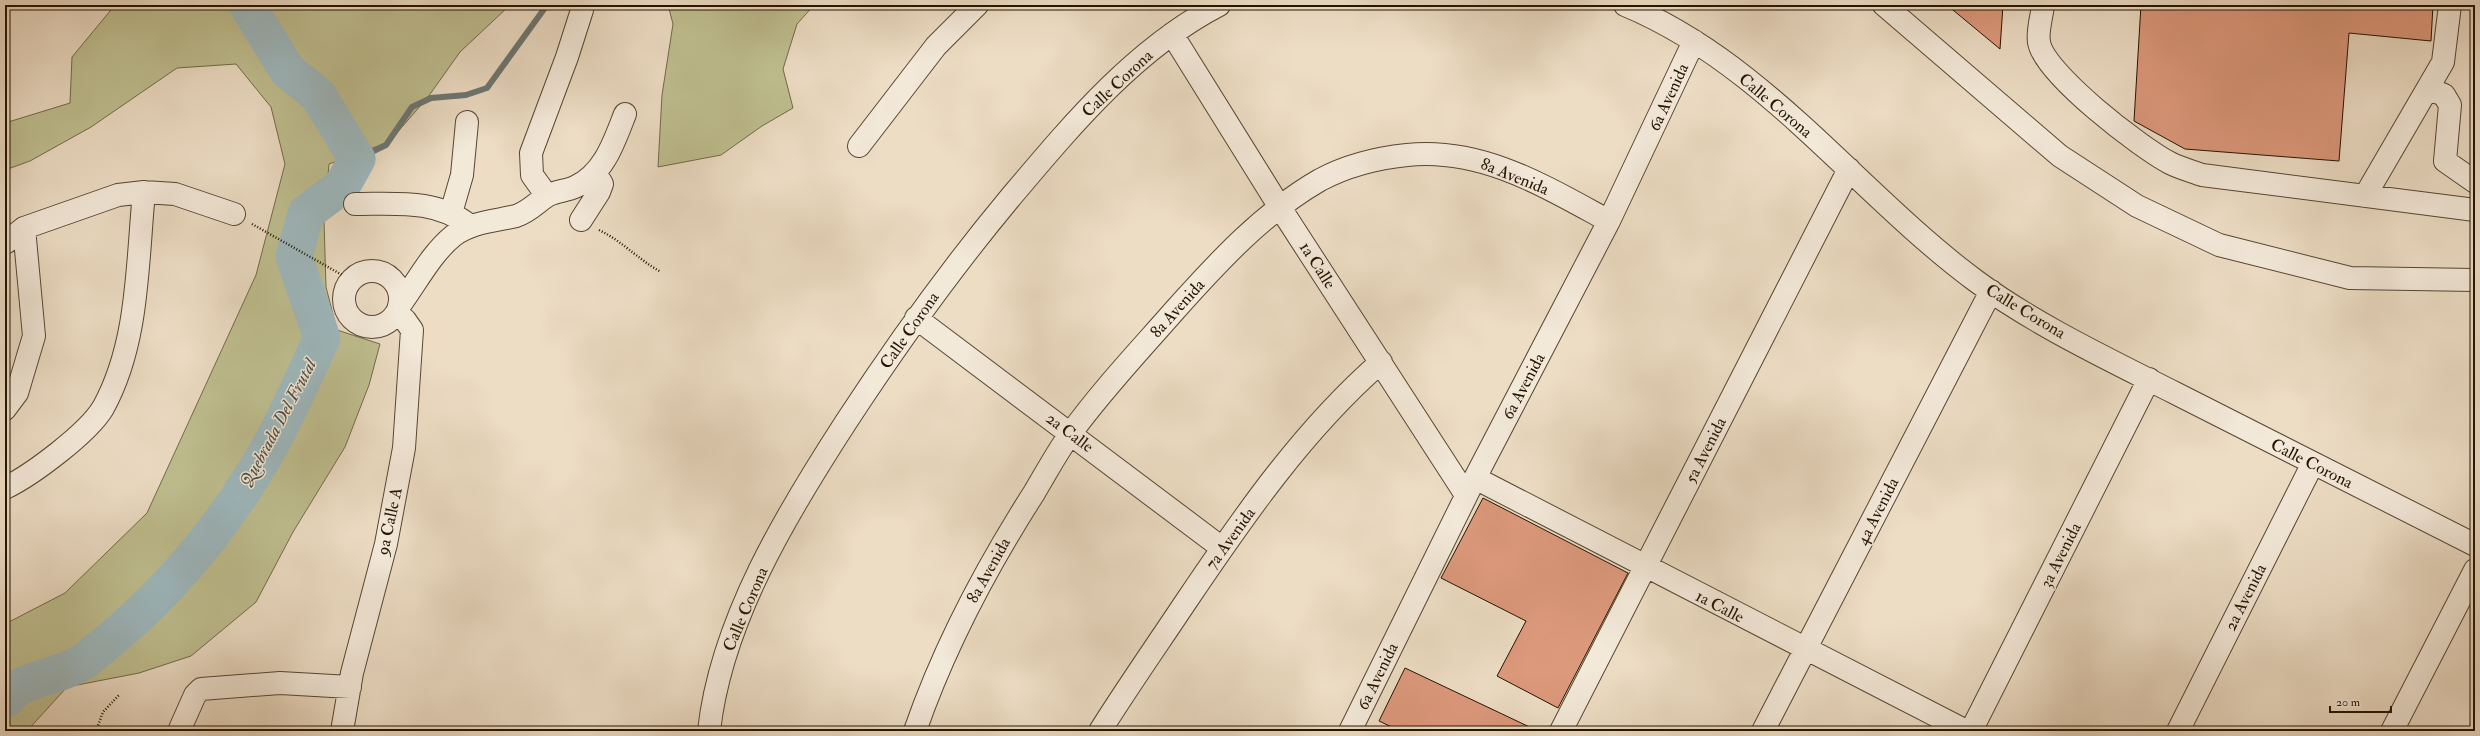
<svg xmlns="http://www.w3.org/2000/svg" width="2480" height="736" viewBox="0 0 2480 736" font-family="'IM FELL Double Pica',serif">
<style>
.green{fill:#bfbf90;stroke:#726a48}
.lines{fill:none;stroke-linecap:round;stroke-linejoin:round}
.stream{stroke:#6d7773;stroke-width:6}
.river{stroke:#9eb9bf;stroke-width:37}
.building{fill:#dd997c;stroke:#241401}
.minor-casing{stroke:#564632;stroke-width:24}
.path{stroke:#241401;stroke-width:2.5;stroke-dasharray:1 2;stroke-linecap:butt}
.minor{stroke:#f3e9d9;stroke-width:22}
.labels{text-anchor:middle;stroke-width:3;stroke-linejoin:round;paint-order:stroke}
.street-label{font-size:17px;fill:#241401;stroke:#f3e9d9}
.water-label{font-size:18px;font-style:italic;fill:#4f4e44;stroke:#f3e9d9}
</style>
<rect width="100%" height="100%" fill="#edddc5"/>
<filter id="stains"><feTurbulence type="fractalNoise" baseFrequency=".005" numOctaves="4"/><feColorMatrix values="0 0 0 0 .2 0 0 0 0 .09 0 0 0 0 .02 0 0 0 .5 -.17"/></filter>
<radialGradient id="worn" r=".72"><stop offset=".6" stop-color="#630" stop-opacity="0"/><stop offset="1" stop-color="#630" stop-opacity=".3"/></radialGradient>
<path class="green" d="M115,5H510L460,52L428,97L389,142L329,164L324,221L326,287L337,330L380,344L369,385L345,447L293,532L256,602L191,656L139,673L67,687L27,731H5V624L65,593L147,513L256,275L285,164L271,107L236,64L177,68L91,127L30,161L5,170V123L70,103L72,57Z
M668,5H814L797,24L783,69L793,108L762,126L721,155L658,167L662,95L673,24Z"/>
<g class="lines">
<path class="stream" d="M357,159L386,145L412,107L431,98L466,95L487,88L547,5"/>
<path class="river" d="M5,700C10,695 15,689 21,686C43,676 69,673 88,658C159,603 218,535 263,458C286,420 303,378 322,338L294,257L306,213L342,186L357,159L318,95L288,71L247,5"/>
</g>
<path class="building" d="M1947,5H2003L2000,49Z
M2141,5H2433L2431,41L2349,33L2339,161L2185,149L2134,121Z
M1483,498L1628,573L1558,708L1497,676L1526,621L1441,578Z
M1405,668L1538,731H1400L1379,721Z"/>
<g class="lines">
<g class="minor-casing">
<path id="minor" d="M1625,5C1765,63 1857,193 1976,281C2034,324 2110,360 2175,393C2275,444 2375,494 2475,545
M1884,5L2060,156L2137,206L2219,245L2350,278L2475,280
M2043,5C2042,16 2037,31 2039,42C2043,73 2141,148 2170,163C2180,168 2191,171 2202,175L2475,210
M1172,34L1279,206L1466,495
M2429,89L2444,95L2450,105L2445,161L2475,182
M859,146L936,46L977,5
M547,196L532,175L531,153L567,57L582,10
M2365,196L2443,62L2450,5
M355,204C396,204 437,199 470,226
M451,213L462,175L467,122
M581,220L599,192L602,184L595,172
M5,243L24,228L118,195L144,192L175,194L234,214
M344 299a28 28 0 1 1 56 0a28 28 0 1 1-56 0Z
M400,305C417,282 431,254 453,236C471,222 495,221 516,216C529,212 536,203 547,196C555,191 566,191 575,187C604,174 614,142 625,114
M916,318L1222,548
M5,409L17,393L34,336L24,228
M1475,478L1966,731
M5,488C32,475 88,433 103,408C139,343 137,263 144,192
M179,731L195,695L201,689L280,683L350,687
M342,731L352,673L386,544L404,448L412,330L405,320L396,314
M709,731C721,621 787,513 846,422C897,344 950,270 1010,198C1070,127 1134,49 1219,5
M915,731C944,647 986,568 1034,493C1046,473 1057,452 1071,433C1102,390 1140,350 1175,310C1218,262 1264,212 1320,180C1346,166 1378,158 1407,155C1482,147 1546,187 1609,221
M1100,731C1127,688 1157,645 1185,603C1243,517 1303,430 1381,362
M1350,731L1475,478L1609,221L1694,41
M1561,731L1849,169
M1763,731L1991,291
M1971,731L2149,379
M2178,731L2313,463
M2392,731L2475,570"/>
</g>
<path class="path" d="M252,224L351,280
M599,230C622,241 639,260 661,272
M96,731L103,712L120,694"/>
<use href="#minor" class="minor"/>
</g>
<g class="labels">
<g class="street-label">
<text transform="translate(1117 83) rotate(-43)" y="6">Calle Corona</text>
<text transform="translate(1668 97) rotate(-65)" y="6">6a Avenida</text>
<text transform="translate(1776 105) rotate(40)" y="6">Calle Corona</text>
<text transform="translate(1515 176) rotate(22)" y="6">8a Avenida</text>
<text transform="translate(1318 265) rotate(57)" y="6">1a Calle</text>
<text transform="translate(1177 308) rotate(-48)" y="6">8a Avenida</text>
<text transform="translate(2026 311) rotate(31)" y="6">Calle Corona</text>
<text transform="translate(909 330) rotate(-55)" y="6">Calle Corona</text>
<text transform="translate(1523 386) rotate(-62)" y="6">6a Avenida</text>
<text transform="translate(1070 432) rotate(37)" y="6">2a Calle</text>
<text transform="translate(1705 450) rotate(-63)" y="6">5a Avenida</text>
<text transform="translate(2312 463) rotate(27)" y="6">Calle Corona</text>
<text transform="translate(1877 511) rotate(-63)" y="6">4a Avenida</text>
<text transform="translate(389 521) rotate(-78)" y="6">9a Calle A</text>
<text transform="translate(1230 538) rotate(-54)" y="6">7a Avenida</text>
<text transform="translate(2060 555) rotate(-63)" y="6">3a Avenida</text>
<text transform="translate(988 570) rotate(-61)" y="6">8a Avenida</text>
<text transform="translate(2245 597) rotate(-63)" y="6">2a Avenida</text>
<text transform="translate(1720 606) rotate(27)" y="6">1a Calle</text>
<text transform="translate(745 609) rotate(-67)" y="6">Calle Corona</text>
<text transform="translate(1377 676) rotate(-64)" y="6">6a Avenida</text>
</g>
<g class="water-label">
<text transform="translate(278 423) rotate(-62)" y="6">Quebrada Del Frutal</text>
</g>
</g>
<rect width="2480" height="736" fill="none" stroke="#edddc5" stroke-width="20"/>
<rect x="6" y="6" width="2468" height="724" fill="none" stroke="#241401" stroke-width="2"/>
<rect x="10" y="10" width="2460" height="716" fill="none" stroke="#241401"/>
<path d="M2330 706v6h61v-6" fill="none" stroke="#241401" stroke-width="2"/>
<text x="2336" y="706" font-size="12" fill="#241401" stroke="#f3e9d9" stroke-width="3" paint-order="stroke">20 m</text>
<rect width="100%" height="100%" filter="url(#stains)"/>
<rect width="100%" height="100%" fill="url(#worn)"/>
</svg>
